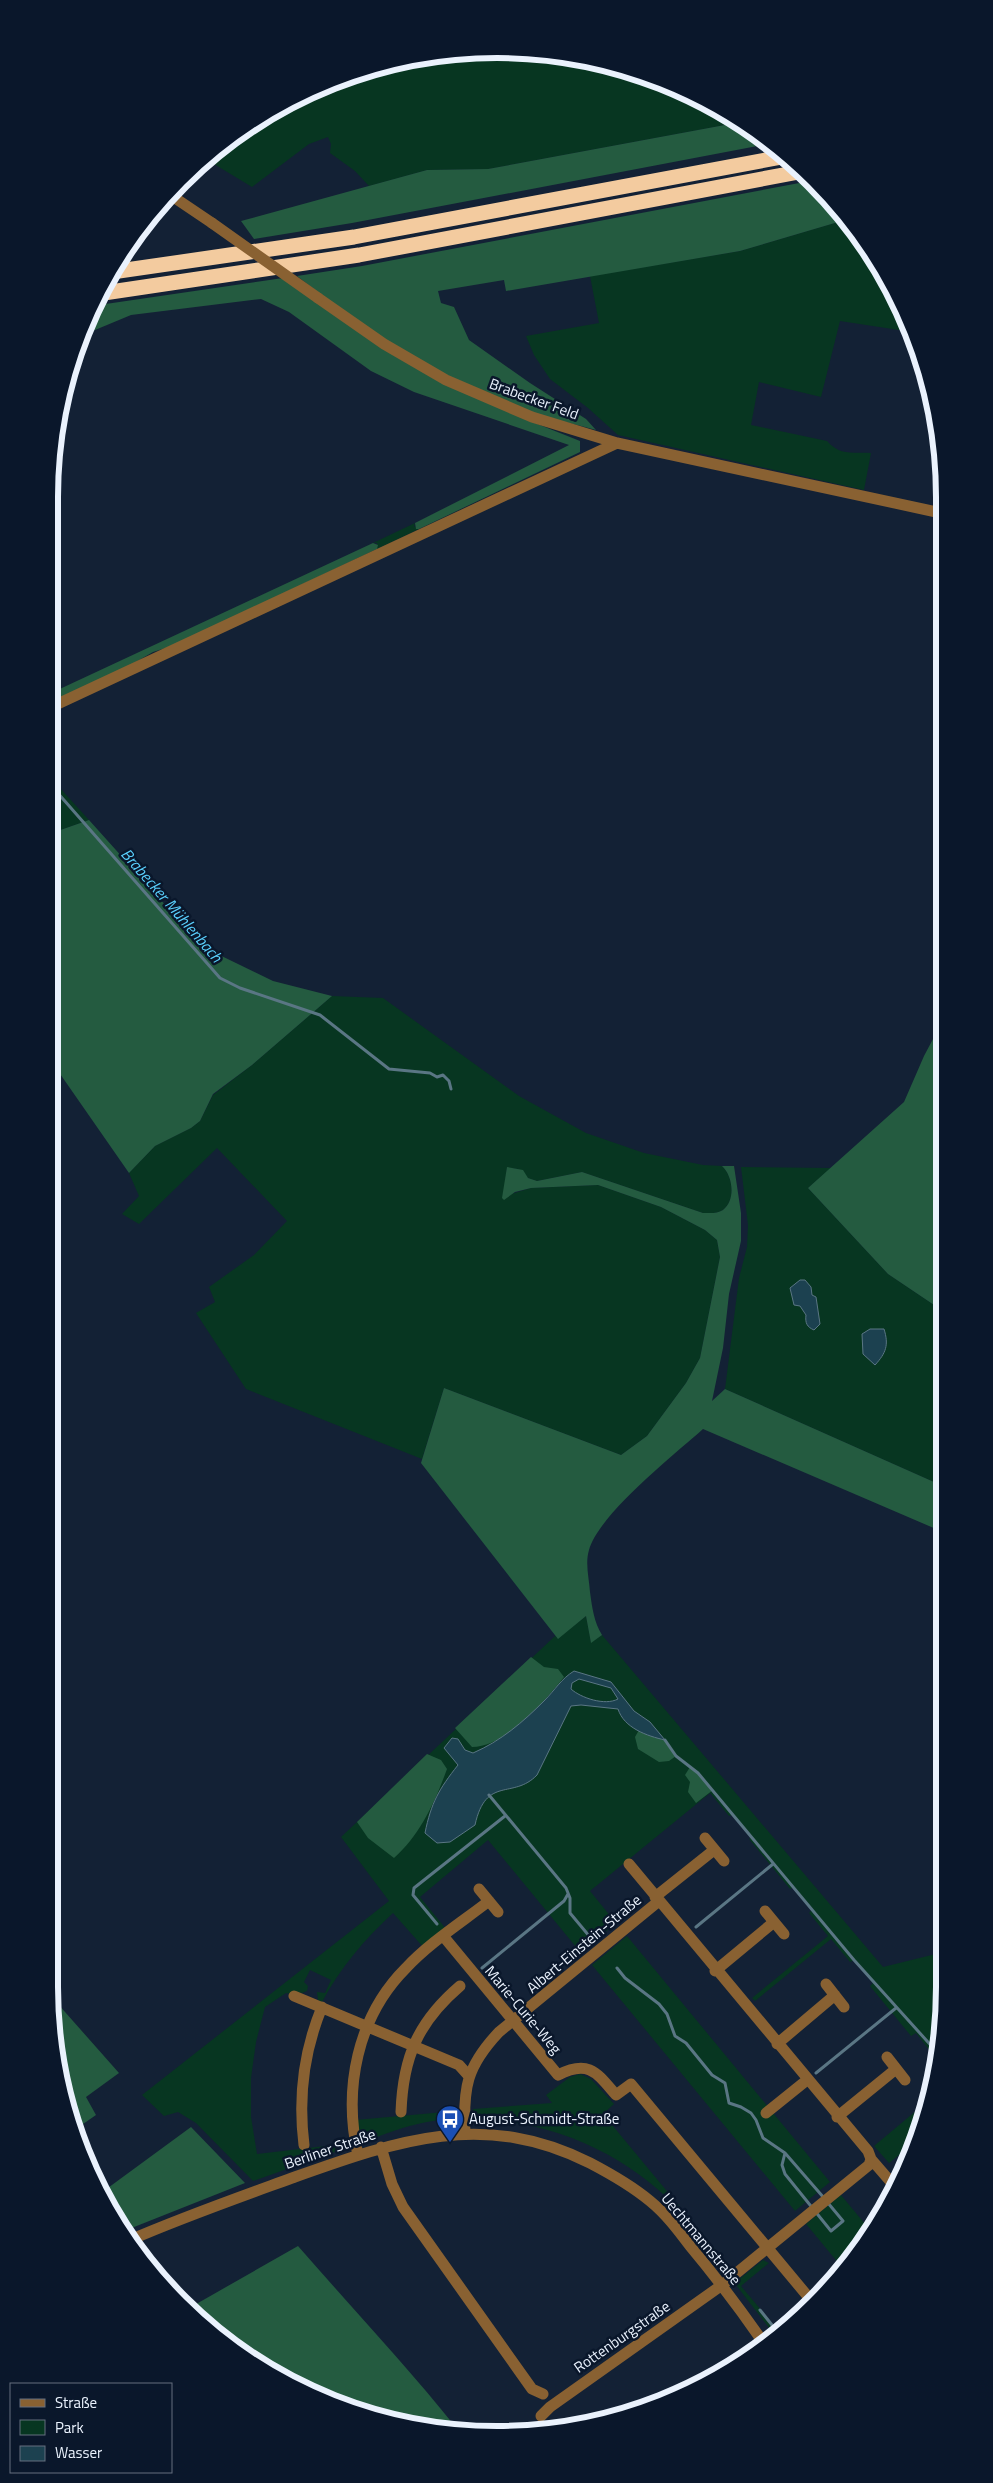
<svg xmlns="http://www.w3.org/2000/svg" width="993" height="2483" viewBox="0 0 993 2483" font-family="'Titillium Web',sans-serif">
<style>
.green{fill:#073621;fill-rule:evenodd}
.forest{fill:#245b40}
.water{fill:#1c4150;stroke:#5a7684;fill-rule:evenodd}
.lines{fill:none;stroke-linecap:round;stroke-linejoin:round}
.stream{stroke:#5a7684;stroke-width:3}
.minor{stroke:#896132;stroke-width:11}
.motorway{stroke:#f3cb9f;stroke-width:15}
.minor-bridge{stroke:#896132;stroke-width:11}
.labels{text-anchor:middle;stroke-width:5;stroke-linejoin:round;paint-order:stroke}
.street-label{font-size:15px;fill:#eaf2fd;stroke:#0a172b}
.poi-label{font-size:15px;fill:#eaf2fd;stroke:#0a172b;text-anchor:start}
.water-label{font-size:16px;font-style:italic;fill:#5ad0fd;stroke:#0a172b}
.rim{fill:none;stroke:#eaf2fd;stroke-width:6}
</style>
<rect width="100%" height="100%" fill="#132135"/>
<path class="green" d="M526,50L613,64L741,122L488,169L427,170L369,186L355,171L330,153L331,144L328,137L309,144L252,187L204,158L273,109L353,72L438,53Z
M845,220L910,325L912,332L840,321L821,397L759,382L751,425L827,441C840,456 853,452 871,453L864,490L618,435L588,408L550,379L534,355L526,336L599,323L590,276L740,251Z
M415,523L414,526L419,529L377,549V543H373Z
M49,776L89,820L49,834Z
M332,996L383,998L519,1096L586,1133L644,1153L703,1165L722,1166C733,1176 736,1200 723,1210C717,1214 710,1213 703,1213L582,1172L537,1181L528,1178L518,1169L507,1168L505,1183L508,1195L531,1188L598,1185L661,1207L705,1230L717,1240L720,1257L700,1358L686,1383L647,1436L621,1455L444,1388L422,1459L246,1389L196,1313L215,1302L209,1287L254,1255L287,1221L217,1148L139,1224L122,1214L139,1196L129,1173L155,1146L191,1128L200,1121L213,1095L252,1065Z
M741,1167L831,1168L808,1188L888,1274L943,1311V1396L934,1406V1412L943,1429V1486L725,1389L739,1278L747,1247L748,1225ZM796,1284L811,1287L812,1295L816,1297L820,1324C805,1314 798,1304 790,1288Z
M586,1616L591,1642L602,1635L883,1967L944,1952V1987L934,2064L931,2060L934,2056L916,2033L911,2036L870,1986L873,1983L855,1960L850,1962L831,1939L755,2001L752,1998L828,1936L809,1913L813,1909L794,1887L790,1889L749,1839L751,1838L732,1815L729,1816L710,1793L590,1891L616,1923L581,1953L488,1840L420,1897L446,1929L424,1948L393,1913C365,1939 340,1968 322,2002L318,2000L317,1992L325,1993L331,1980L310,1970L304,1982L308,1986L307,1991L302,1993L292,1991L291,1994L286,1993L265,2007L256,2042L251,2078V2117L257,2154L351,2143L352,2146L253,2181L196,2123L178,2112L164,2116L142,2095L389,1901L341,1837L555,1636L558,1638Z
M627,1936L830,2182L795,2211L592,1965Z
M580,2074L591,2079L614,2104L603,2114L729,2266L725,2269C716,2250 702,2235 689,2220C633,2157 558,2121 474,2119L473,2109L552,2103L546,2095L570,2077Z
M929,2100L914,2143L889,2163L874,2146Z
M456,2111L457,2120C424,2118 387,2133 357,2145L355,2120Z
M841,2195L870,2230L857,2251L840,2265L806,2224Z
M763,2260L769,2263L741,2286L777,2329L773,2333L736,2285L737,2281Z"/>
<path class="forest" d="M741,122L768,144L352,223L254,239L241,221L427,170L488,169Z
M810,181L833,201L845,220L740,251L506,291L504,280L438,291L441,303L454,307L469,340L530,383L586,419L596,430C575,424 553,420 533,414C450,387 365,329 297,276L362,266Z
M283,278L382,346L530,421L580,441V452L419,529H416L415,523L569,445L414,392L371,371L289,312L261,299L131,315L95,330L79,340L92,306Z
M373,543L378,545L377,549L172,646L153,652L120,671L49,705V694Z
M89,820L203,947L273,981L332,996L252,1065L213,1094L200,1121L191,1128L155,1146L129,1173L49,1058V834Z
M942,1022L943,1311L888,1274L808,1188L904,1102L924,1056Z
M722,1166H734L741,1213V1241L729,1294L723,1348L712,1401L725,1389L943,1486V1532L703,1429C674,1455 599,1514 589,1550C585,1563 589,1578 590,1592C592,1607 594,1622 602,1635L591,1643L586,1616L558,1639L421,1463L444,1388L621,1455L647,1436L686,1383L700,1358L720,1257L717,1240L705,1230L661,1207L598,1185L531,1188L515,1192L504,1200L502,1198L507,1167L523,1170L528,1178L537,1181L582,1172L703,1213C710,1213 717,1214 723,1210C736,1200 733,1176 722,1166Z
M531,1657L544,1667L558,1669L564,1677C543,1703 507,1746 472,1747L455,1728Z
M639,1730L665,1740L676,1756L669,1761L659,1762L638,1749L635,1737Z
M427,1754L441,1760L447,1769C435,1802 420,1835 394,1858L368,1838L357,1822Z
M690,1767L698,1773L713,1790L696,1803L688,1792L690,1782L685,1775Z
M50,1995L119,2073L86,2097L96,2115L73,2131Z
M191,2127L245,2183L124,2231L109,2210L101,2193Z
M298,2246C351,2307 407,2366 458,2430H438L353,2411L273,2374L191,2307Z"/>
<path class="water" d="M800,1280H805L811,1287L812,1295L816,1297L820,1324L814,1330C807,1327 805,1323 806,1315L800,1306L794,1305L790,1288Z
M870,1329H884C889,1345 886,1353 875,1365L863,1354L862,1334Z
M943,1396V1440V1428L934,1412V1406Z
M574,1671L611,1682L634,1711L650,1722L665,1740C647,1736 624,1728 618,1709L581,1705L571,1706L537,1775C513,1800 486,1775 475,1825L450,1842L437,1843L425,1833C431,1803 439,1789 458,1765L444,1748L452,1738L458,1739L465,1750L473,1753C501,1741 523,1722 544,1701C555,1690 561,1679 574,1671ZM579,1679L611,1688L618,1699C605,1706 581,1698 571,1689L572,1683Z"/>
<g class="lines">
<path class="stream" d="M49,783L220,978L240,988L320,1015L389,1069L430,1073L437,1077L443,1075L449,1081L451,1089
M665,1740L676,1756L698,1773L854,1960L936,2051
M489,1795L566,1888L570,1898V1913L590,1937
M437,1924L413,1895L414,1888L505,1816
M696,1927L773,1864
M482,1968L564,1901L568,1894
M617,1968L625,1978L659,2004L667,2014L675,2036L686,2043L712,2075L725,2083L729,2103L741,2107L751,2113L756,2120L763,2138L785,2153L782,2165L785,2174L831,2231L843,2221L828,2203
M816,2073L896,2008
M785,2153L824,2198
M760,2310L776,2330"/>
<path class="minor" d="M169,194L212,223
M318,298L384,344L446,380L532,417L617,443L941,513
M49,708L617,443
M705,1838L724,1861
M479,1889L498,1912
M655,1897L714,1850
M765,1911L784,1934
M444,1937L558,2075C589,2059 597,2073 616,2095L631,2084L810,2299
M715,1971L774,1922
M826,1984L844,2007
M294,1996L459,2065L468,2075
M777,2044L835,1995
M887,2057L905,2080
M401,2112C403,2057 418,2022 460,1986
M766,2113L807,2080
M837,2117L896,2069
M465,2134C463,2088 466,2067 499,2032L659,1901
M304,2145C298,2097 303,2053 322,2007
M381,2147L392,2184L403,2207L532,2389L543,2394
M358,2155C343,2089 357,2017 406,1968C429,1943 462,1922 489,1901
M871,2159L896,2188
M130,2240C183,2217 237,2198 292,2178C396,2141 483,2109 590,2163C611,2174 632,2186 650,2201C666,2214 678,2230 690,2246C716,2277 740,2309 763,2342
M541,2416L550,2407L722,2285L869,2165L871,2159L868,2151L629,1864"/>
<path class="motorway" d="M112,272L354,237L782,157
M97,294L359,255L799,172"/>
<path class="minor-bridge" d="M212,223L318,298"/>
</g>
<defs>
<g id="bus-pin" transform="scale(1.4375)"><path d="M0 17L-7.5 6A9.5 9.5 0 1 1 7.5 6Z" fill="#1a4fb4" stroke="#0a172b"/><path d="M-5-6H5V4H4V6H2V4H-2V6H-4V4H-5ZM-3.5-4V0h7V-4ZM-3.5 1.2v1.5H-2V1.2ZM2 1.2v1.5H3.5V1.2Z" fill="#fff"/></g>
</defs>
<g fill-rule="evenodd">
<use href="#bus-pin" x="450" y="2119"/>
</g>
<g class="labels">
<g class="street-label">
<text transform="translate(534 399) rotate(20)" y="5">Brabecker Feld</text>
<text transform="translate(584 1944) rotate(-40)" y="5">Albert-Einstein-Straße</text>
<text transform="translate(523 2010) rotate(50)" y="5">Marie-Curie-Weg</text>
<text transform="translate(330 2149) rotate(-19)" y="5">Berliner Straße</text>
<text transform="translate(701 2239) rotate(50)" y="5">Uechtmannstraße</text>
<text transform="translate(622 2337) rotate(-35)" y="5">Rottenburgstraße</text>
</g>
<g class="poi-label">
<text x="469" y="2124">August-Schmidt-Straße</text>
</g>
<g class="water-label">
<text transform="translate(172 905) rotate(49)" y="6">Brabecker Mühlenbach</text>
</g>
</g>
<path d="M0 0H993V2483H0ZM497 58H497A439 439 0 0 1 936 497V1987A439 439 0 0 1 497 2426H497A439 439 0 0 1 58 1987V497A439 439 0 0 1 497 58Z" fill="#0a172b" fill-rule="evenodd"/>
<path class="rim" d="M497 58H497A439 439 0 0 1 936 497V1987A439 439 0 0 1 497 2426H497A439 439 0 0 1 58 1987V497A439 439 0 0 1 497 58Z"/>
<rect x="10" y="2383" width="162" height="90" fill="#0a172b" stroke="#646f7f"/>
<rect x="20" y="2399" width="25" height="8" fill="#896132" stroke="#646f7f"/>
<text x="55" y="2408" font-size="15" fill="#eaf2fd">Straße</text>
<rect x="20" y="2420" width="25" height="15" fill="#073621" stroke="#646f7f"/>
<text x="55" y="2433" font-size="15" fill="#eaf2fd">Park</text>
<rect x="20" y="2446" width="25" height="15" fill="#1c4150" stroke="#646f7f"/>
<text x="55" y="2458" font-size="15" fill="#eaf2fd">Wasser</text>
</svg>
